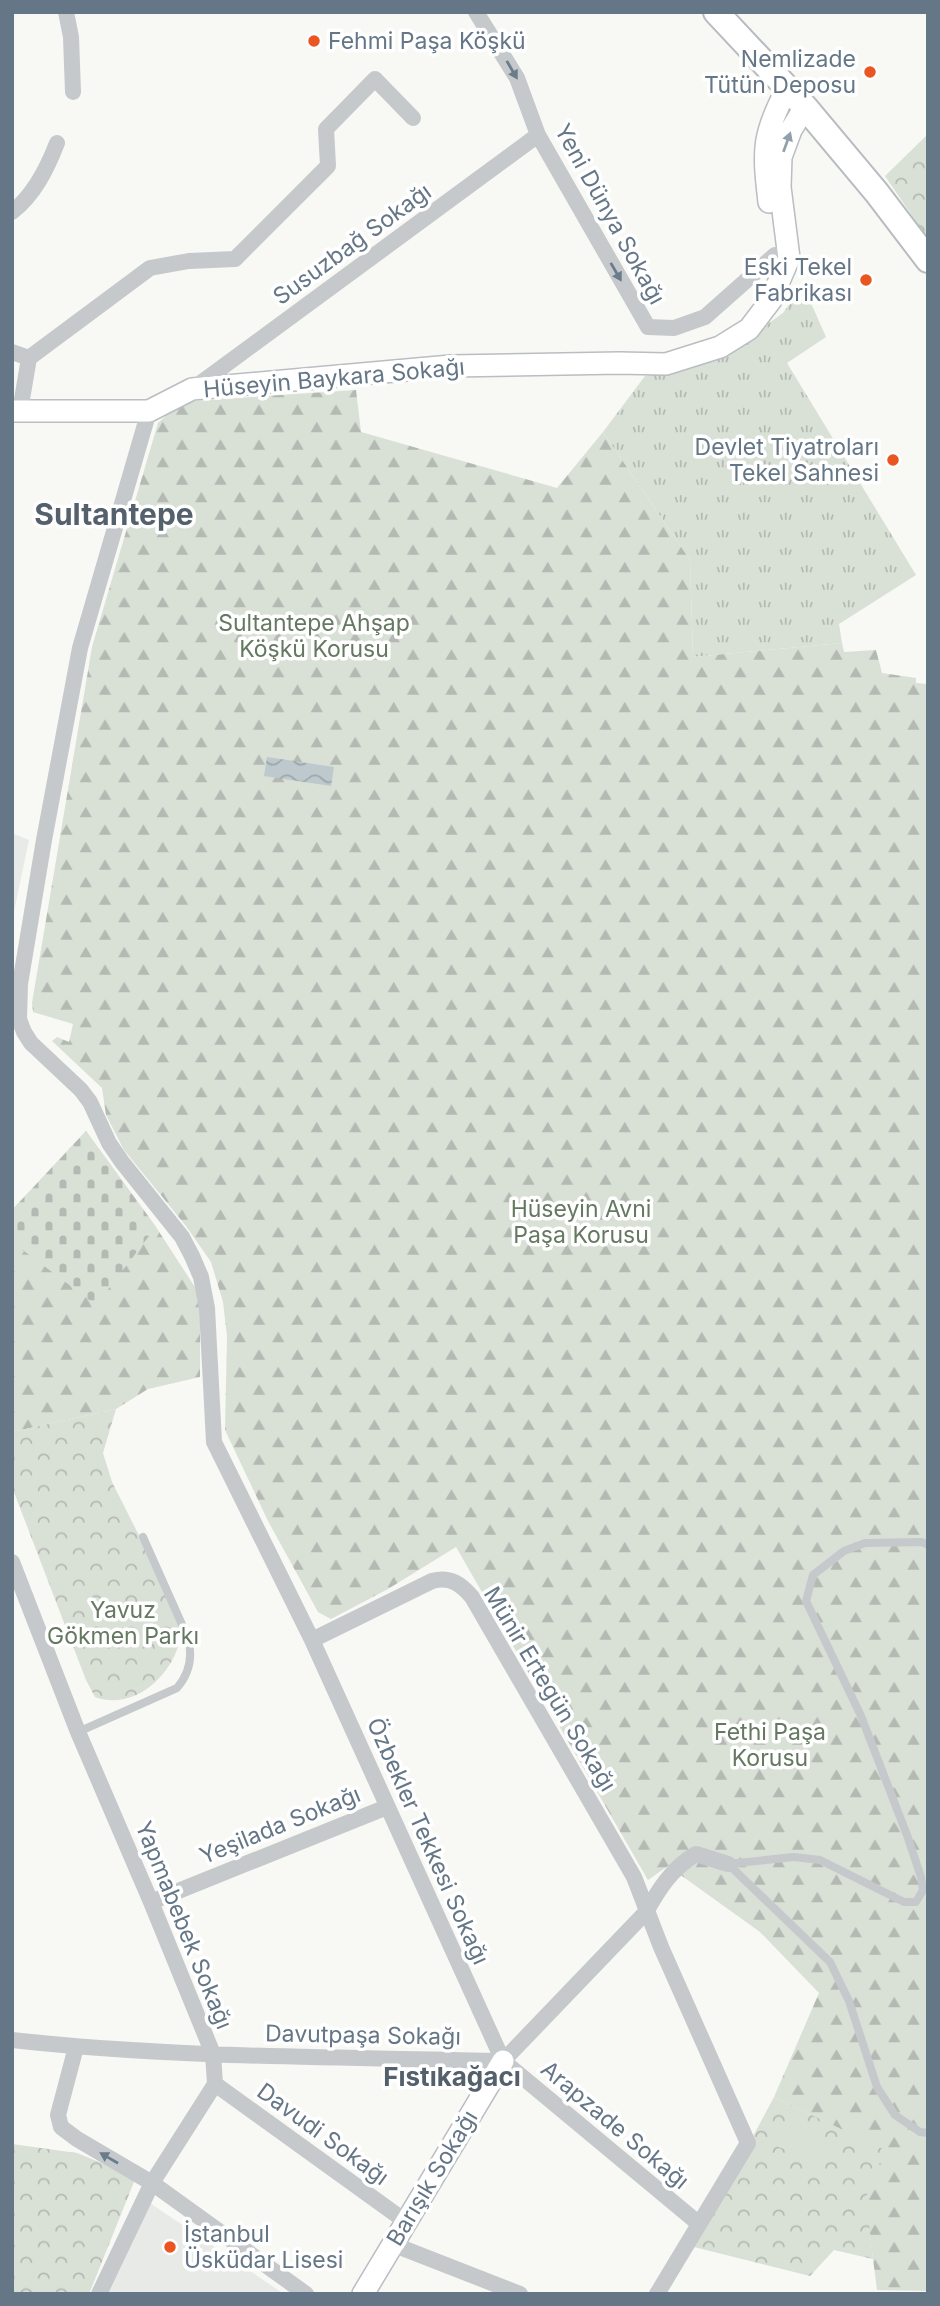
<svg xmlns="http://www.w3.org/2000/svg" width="940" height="2306" viewBox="0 0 940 2306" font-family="Inter,sans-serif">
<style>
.built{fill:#e8eae8}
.grass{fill:url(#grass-tufts)}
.forest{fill:url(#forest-firs)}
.cemetery{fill:url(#cemetery-stones)}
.park{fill:url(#park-crowns)}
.pitch{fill:#d9e0d6}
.water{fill:url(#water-waves)}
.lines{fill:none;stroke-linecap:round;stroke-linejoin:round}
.secondary-casing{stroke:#b9bec3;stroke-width:24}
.primary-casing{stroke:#b8bcc0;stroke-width:28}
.lane{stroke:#c5c9cc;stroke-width:8}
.street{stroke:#c5c9cc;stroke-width:16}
.secondary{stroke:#fff;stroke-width:21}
.primary{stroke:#fff;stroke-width:24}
.oneway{fill:#6a7b8a}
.oneway2{fill:#93a0ab}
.poi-dot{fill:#ea5622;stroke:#fff;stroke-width:2.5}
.labels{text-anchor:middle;stroke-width:7;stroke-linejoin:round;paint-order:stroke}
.poi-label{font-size:23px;fill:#657787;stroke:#fff;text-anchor:end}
.street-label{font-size:23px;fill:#657787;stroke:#fff}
.park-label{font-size:23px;fill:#657961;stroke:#fff}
.quarter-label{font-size:26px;font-weight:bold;fill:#54606c;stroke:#fff}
.district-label{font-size:30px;font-weight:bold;fill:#54606c;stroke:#fff}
</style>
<defs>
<pattern id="grass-tufts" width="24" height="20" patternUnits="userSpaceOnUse" patternTransform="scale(1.75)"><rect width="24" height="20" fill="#d9e0d6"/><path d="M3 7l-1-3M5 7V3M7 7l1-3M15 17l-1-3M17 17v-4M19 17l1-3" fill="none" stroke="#b4bab3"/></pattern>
<pattern id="forest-firs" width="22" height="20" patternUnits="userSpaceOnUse" patternTransform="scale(1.75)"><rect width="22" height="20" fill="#d9e0d6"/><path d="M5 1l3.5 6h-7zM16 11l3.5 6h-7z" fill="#b4bab3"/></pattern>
<pattern id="cemetery-stones" width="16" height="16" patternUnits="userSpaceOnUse" patternTransform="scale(1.75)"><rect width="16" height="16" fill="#d9e0d6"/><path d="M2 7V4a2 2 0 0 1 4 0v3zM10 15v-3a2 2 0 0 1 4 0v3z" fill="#b4bab3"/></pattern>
<pattern id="park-crowns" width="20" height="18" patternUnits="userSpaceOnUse" patternTransform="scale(1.75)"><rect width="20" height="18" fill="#d9e0d6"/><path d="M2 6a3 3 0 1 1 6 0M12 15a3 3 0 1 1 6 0" fill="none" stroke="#b4bab3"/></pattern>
<pattern id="water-waves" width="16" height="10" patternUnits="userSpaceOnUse" patternTransform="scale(1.75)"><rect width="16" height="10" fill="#bdc9cd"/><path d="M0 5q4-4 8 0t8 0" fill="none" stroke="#9da8ac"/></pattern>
</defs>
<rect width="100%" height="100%" fill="#f8f8f5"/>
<path class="built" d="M12,833L29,840L13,916H12Z
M147,2201L284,2294H104Z"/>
<path class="grass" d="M803,285L826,337L787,363L916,575L839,624L842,643L693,657L690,560L603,432L645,376L726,354L783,313Z"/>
<path class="forest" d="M356,390L361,432L557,488L603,432L690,560L693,657L842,643L844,652L876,650L882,673L916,678V683L928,684V2291L877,2290L865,2197L884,2150L774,2097L819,1993L760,1932L668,1866L648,1880L456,1547L388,1589L331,1619L318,1612L268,1521L225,1430L227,1336L223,1302L211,1262L186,1226L124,1150L106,1115L102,1088L52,1041L57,1037L69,1042L73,1024L33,1012L32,1003L92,647L158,423L175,407L191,401Z
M86,1131L156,1227L200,1295V1377L148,1389L116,1409L12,1432V1210Z"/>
<path class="cemetery" d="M86,1131L156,1227L96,1305L12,1242V1210Z"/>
<path class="park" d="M928,134V239L885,176Z
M116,1409L103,1453L112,1482L179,1615C179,1624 182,1635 179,1643C170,1678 132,1711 95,1697L86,1680L12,1487V1432Z
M774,2097L885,2150L866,2197L873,2259L834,2250L810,2276L694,2247Z
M12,2144L77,2153L136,2177L89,2294H12Z"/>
<path class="pitch" d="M776,2122L826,2141L818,2162L768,2143Z"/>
<path class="water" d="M267,757L334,767L331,786L264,776Z"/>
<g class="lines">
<g class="secondary-casing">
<path id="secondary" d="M769,202C763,150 762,135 788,87
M12,411H149L192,389L451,366L619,363L666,364L720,347L749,329L771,300L789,258L780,187L781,157L791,130L805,107
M363,2294L503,2061"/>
</g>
<g class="primary-casing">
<path id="primary" d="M716,12L805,107L877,193L928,260"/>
</g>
<path class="lane" d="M78,1732L177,1688C190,1673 193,1657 188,1638L143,1537
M728,1864L794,1857L820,1860L904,1902H916L923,1890L921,1877L907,1835L861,1716L806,1601L813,1575L844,1551L865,1543L922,1542L928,1545
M728,1864L830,1962L849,2001L877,2087L895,2115L920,2132L928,2133"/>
<path class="street" d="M66,12L71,37L73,92
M476,12L517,78L538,135L648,327L674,328L705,317L775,255L789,258
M12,212C34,195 47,169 57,143
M12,352L29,358
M194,388L538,135
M20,411L29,358L150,268L189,261L235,259L328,166L326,129L375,79L413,118
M149,411L80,648L44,840L20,984L19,1019L24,1032L31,1043L81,1090L90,1102L109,1143L122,1162L182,1237L192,1256L201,1277L207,1308L214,1442L312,1640L432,1581C450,1576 461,1584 472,1597L634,1877L661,1947L748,2143L657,2294
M12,1562L78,1732L151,1902L213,2054L215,2084L152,2183L99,2294
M312,1640L503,2061L698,2223
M151,1902L387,1807
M12,2040C175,2058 340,2057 503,2061
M76,2047L58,2115L61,2127L77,2139L152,2183L306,2294
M503,2061L646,1912C659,1889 672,1868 696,1854L728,1864
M215,2084L405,2221
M392,2244L520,2294"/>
<use href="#secondary" class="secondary"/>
<use href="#primary" class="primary"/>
</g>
<defs><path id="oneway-solid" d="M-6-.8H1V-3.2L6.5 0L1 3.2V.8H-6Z" transform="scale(1.75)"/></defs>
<g class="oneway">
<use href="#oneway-solid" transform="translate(512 70) rotate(60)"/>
<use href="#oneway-solid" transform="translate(616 272) rotate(60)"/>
<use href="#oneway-solid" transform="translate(109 2158) rotate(-150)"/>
</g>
<use class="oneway2" href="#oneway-solid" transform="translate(787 142) rotate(-70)"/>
<g class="poi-dot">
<circle cx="314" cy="41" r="7"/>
<circle cx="870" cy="72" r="7"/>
<circle cx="866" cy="280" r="7"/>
<circle cx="893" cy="460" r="7"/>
<circle cx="170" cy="2247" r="7"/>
</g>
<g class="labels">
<g class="poi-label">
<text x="328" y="49" text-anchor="start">Fehmi Paşa Köşkü</text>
<text x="856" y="67">Nemlizade<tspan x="856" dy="26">Tütün Deposu</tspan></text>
<text x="852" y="275">Eski Tekel<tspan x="852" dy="26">Fabrikası</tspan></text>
<text x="879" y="455">Devlet Tiyatroları<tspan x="879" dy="26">Tekel Sahnesi</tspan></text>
<text x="184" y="2242" text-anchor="start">İstanbul<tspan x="184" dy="26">Üsküdar Lisesi</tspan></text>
</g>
<g class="street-label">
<text transform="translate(610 214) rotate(61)" y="8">Yeni Dünya Sokağı</text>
<text transform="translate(352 244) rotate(-36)" y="8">Susuzbağ Sokağı</text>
<text transform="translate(334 378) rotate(-5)" y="8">Hüseyin Baykara Sokağı</text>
<text transform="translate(550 1689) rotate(59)" y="8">Münir Ertegün Sokağı</text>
<text transform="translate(280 1825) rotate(-22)" y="8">Yeşilada Sokağı</text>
<text transform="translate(428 1841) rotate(66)" y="8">Özbekler Tekkesi Sokağı</text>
<text transform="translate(184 1925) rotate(68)" y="8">Yapmabebek Sokağı</text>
<text transform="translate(363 2035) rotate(1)" y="8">Davutpaşa Sokağı</text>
<text transform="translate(615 2125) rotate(40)" y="8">Arapzade Sokağı</text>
<text transform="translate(323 2134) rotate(36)" y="8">Davudi Sokağı</text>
<text transform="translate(432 2178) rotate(-59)" y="8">Barışık Sokağı</text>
</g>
<g class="park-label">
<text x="314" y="631">Sultantepe Ahşap<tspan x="314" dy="26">Köşkü Korusu</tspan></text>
<text x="581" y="1217">Hüseyin Avni<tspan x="581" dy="26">Paşa Korusu</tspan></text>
<text x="123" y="1618">Yavuz<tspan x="123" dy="26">Gökmen Parkı</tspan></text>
<text x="770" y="1740">Fethi Paşa<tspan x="770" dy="26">Korusu</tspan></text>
</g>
<g class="quarter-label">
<text x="452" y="2086">Fıstıkağacı</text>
</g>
<g class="district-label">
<text x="114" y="525">Sultantepe</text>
</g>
</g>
<rect width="940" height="2306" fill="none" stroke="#657787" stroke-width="28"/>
</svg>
